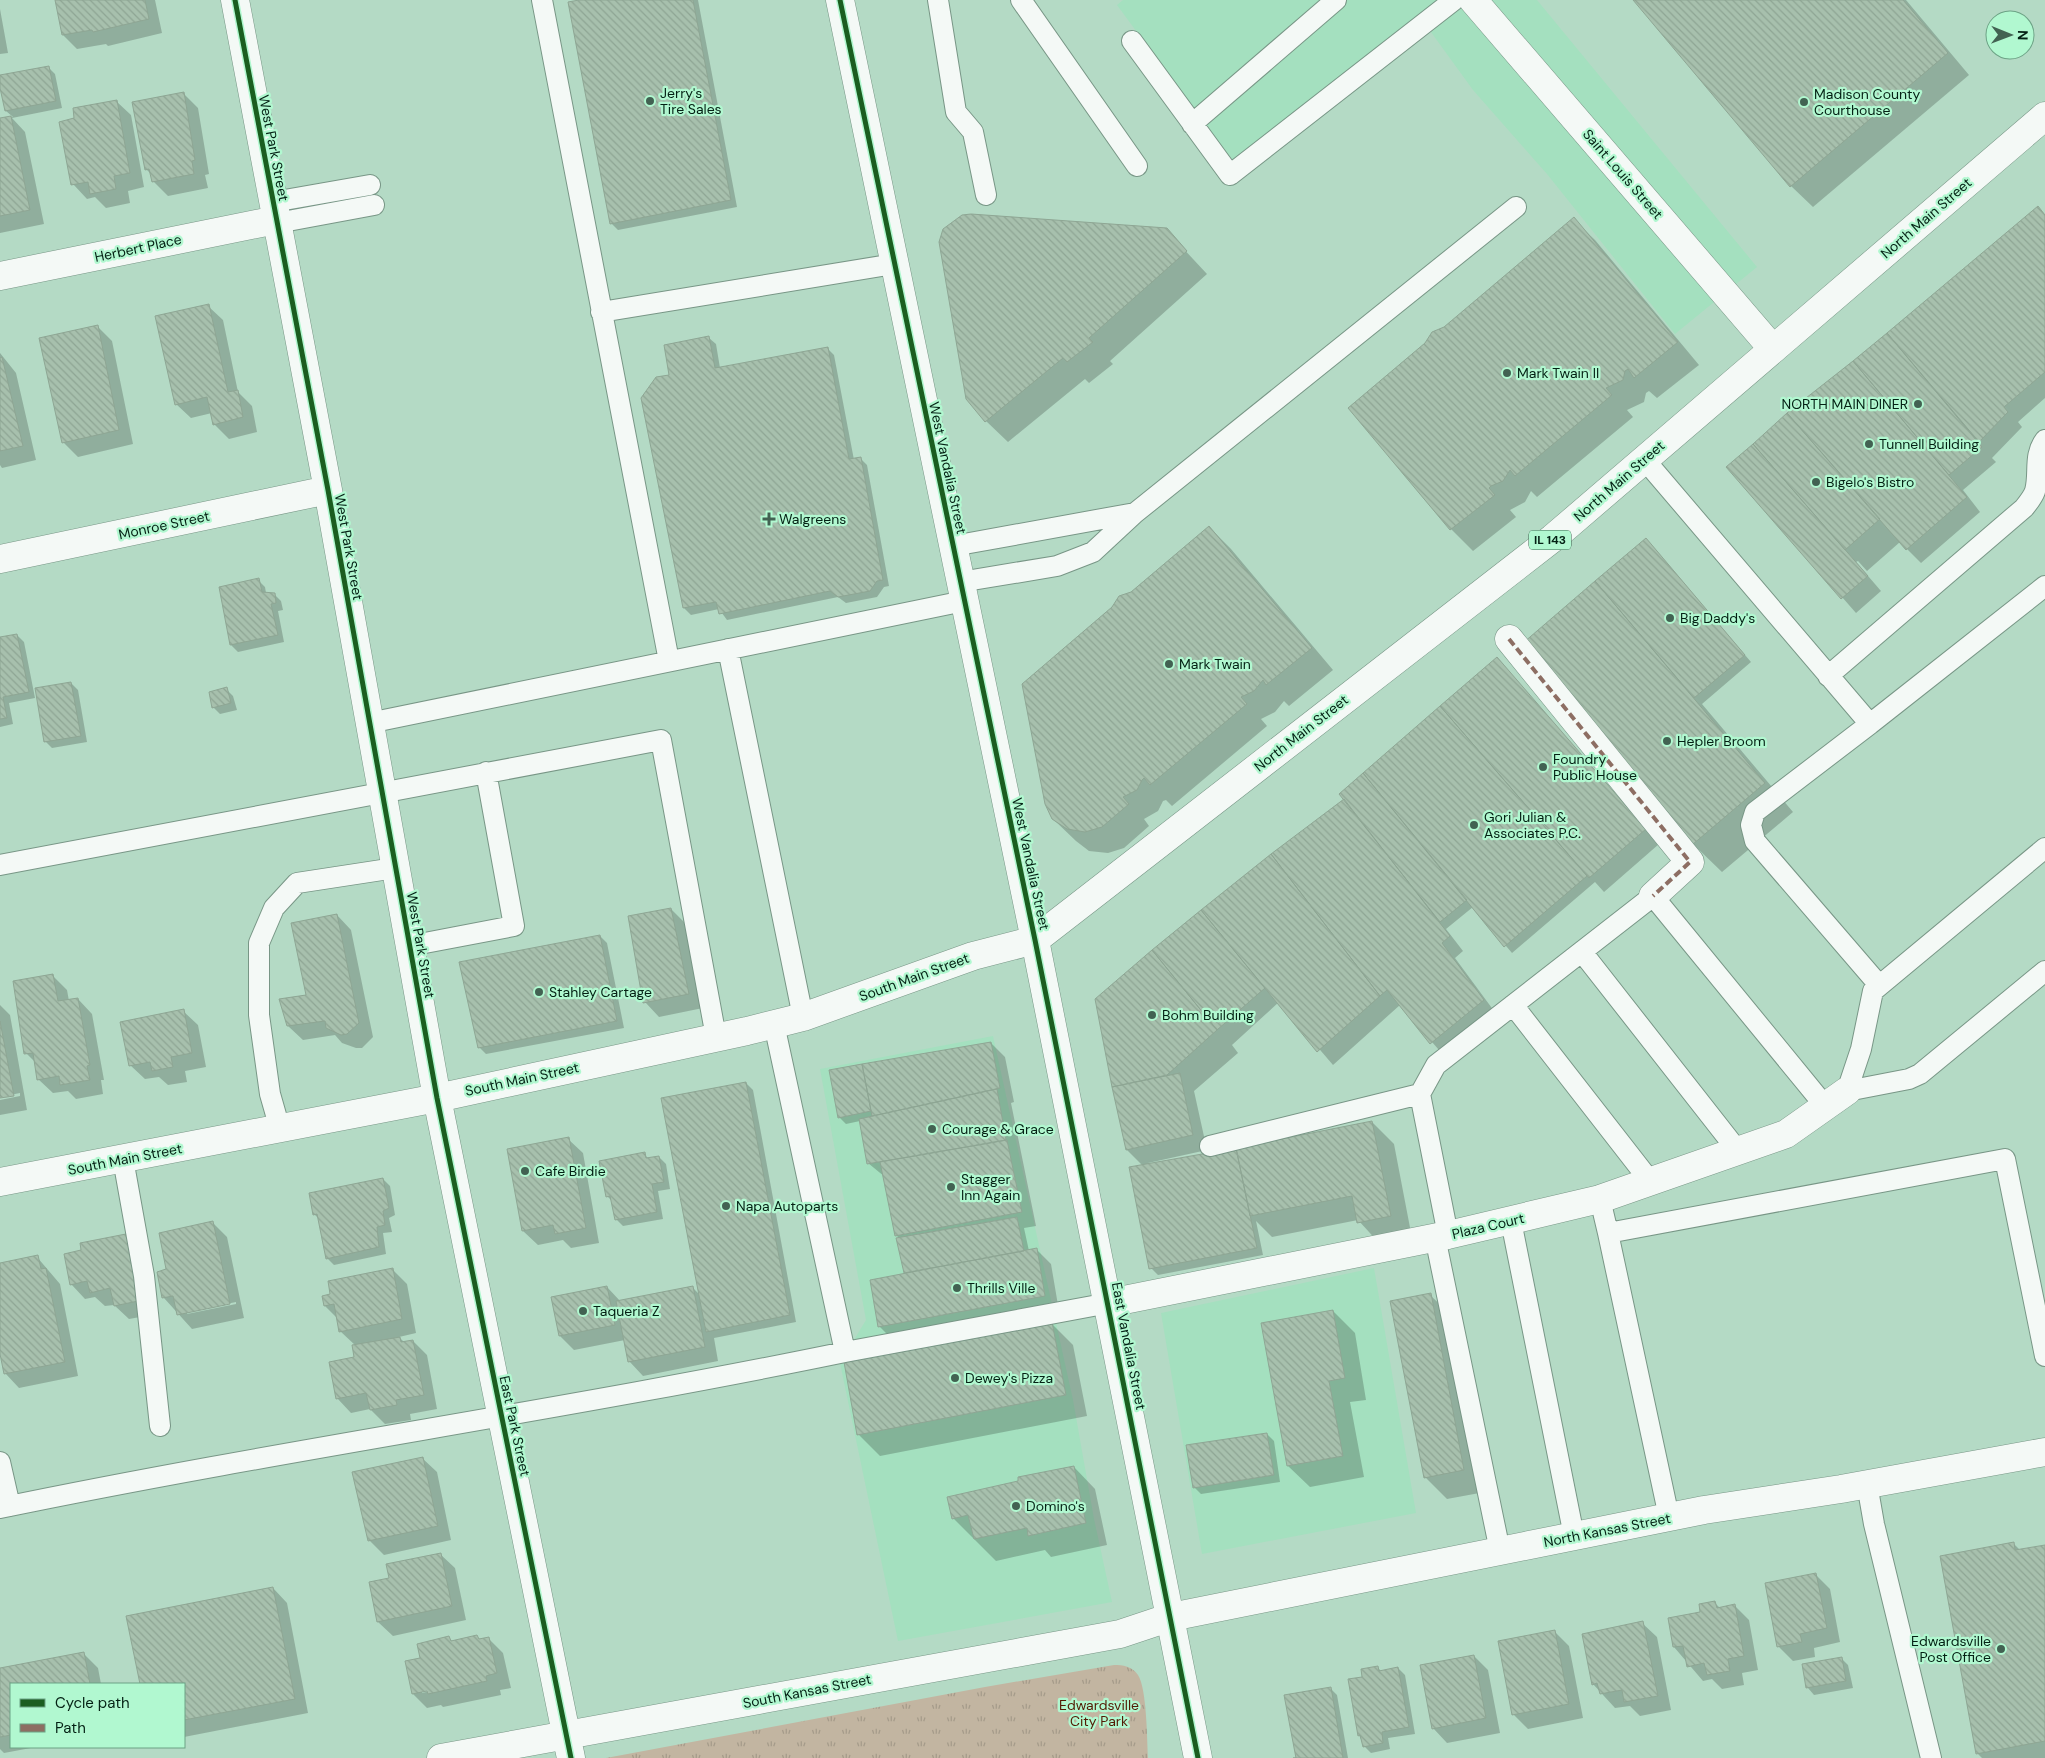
<svg xmlns="http://www.w3.org/2000/svg" width="2045" height="1758" viewBox="0 0 2045 1758" font-family="'DM Sans',sans-serif">
<style>
.built{fill:#a4e0bf}
.grass{fill:url(#grass-tufts)}
.shadow{fill:#0003;fill-rule:evenodd}
.building{fill:url(#building-back-hatch);stroke:#8ea694}
.lines{fill:none;stroke-linecap:round;stroke-linejoin:round}
.lane-casing{stroke:#789686;stroke-width:22}
.street-casing{stroke:#789686;stroke-width:29}
.secondary-casing{stroke:#789686;stroke-width:29}
.primary-casing{stroke:#789686;stroke-width:29}
.lane{stroke:#f4f9f6;stroke-width:20}
.street{stroke:#f4f9f6;stroke-width:28}
.secondary{stroke:#f4f9f6;stroke-width:28}
.primary{stroke:#f4f9f6;stroke-width:28}
.quiet{stroke:#8d6e63;stroke-width:4;stroke-dasharray:8 4;stroke-linecap:butt}
.cycleway-casing{stroke:#b1f8d0;stroke-width:8}
.cycleway{stroke:#1b5e20;stroke-width:5}
.poi-dot{fill:#426252;stroke:#b1f8d0;stroke-width:2}
.labels{text-anchor:middle;stroke-width:4.5;stroke-linejoin:round;paint-order:stroke}
.shield{fill:#b1f8d0;stroke:#38624c;stroke-width:1}
.shield-label{font-size:12px;font-weight:bold;fill:#042114}
.poi-label{font-size:14px;fill:#042114;stroke:#b1f8d0;text-anchor:start}
.street-label{font-size:14px;fill:#042114;stroke:#b1f8d0}
.park-label{font-size:14px;fill:#531b05;stroke:#b1f8d0}
</style>
<defs>
<pattern id="grass-tufts" width="24" height="20" patternUnits="userSpaceOnUse" patternTransform="scale(1.25)"><rect width="24" height="20" fill="#c2b5a1"/><path d="M3 7l-1-3M5 7V3M7 7l1-3M15 17l-1-3M17 17v-4M19 17l1-3" fill="none" stroke="#a59b8a"/></pattern>
<pattern id="building-back-hatch" width="6" height="6" patternUnits="userSpaceOnUse" patternTransform="scale(1.25)"><rect width="6" height="6" fill="#a7c0ad"/><path d="M-1 5l2 2M0 0l6 6M5-1l2 2" fill="none" stroke="#8ea594"/></pattern>
</defs>
<rect width="100%" height="100%" fill="#b4dac5"/>
<path class="built" d="M1123,0H1537L1757,267L1675,334L1547,174L1473,90L1428,28L1243,176L1117,5Z
M993,1036L1073,1400L1094,1519L1112,1602L898,1641L840,1363L866,1320L820,1069Z
M1374,1268L1416,1513L1202,1554L1161,1313Z"/>
<path class="grass" d="M1114,1665C1123,1665 1132,1666 1138,1675C1147,1689 1147,1740 1148,1758H606L985,1687Z"/>
<path class="shadow" d="M61,0H155L162,33L108,46L106,44L77,49L63,35Z
M586,0H698L737,207L618,230L611,223Z
M1634,0H1906L1969,75L1813,207L1791,186Z
M0,9L8,53L0,54Z
M48,67L55,74L62,108L12,118L25,132L44,224L0,233V119L13,117L6,111L0,76Z
M183,93L198,108L209,174L205,175L208,188L168,196L153,181L152,175L146,169Z
M116,101L131,115L144,187L128,191L130,203L106,208L95,197L87,199L73,184L76,119Z
M2038,208L2045,215V398L2018,422L2022,427L1992,458L1996,462L1963,490L1980,512L1921,563L1900,542L1867,571L1858,561L1856,562L1881,591L1856,613L1728,467L1788,414L1888,334Z
M1573,219L1595,240L1699,365L1657,398L1649,391L1646,393L1644,402L1627,410L1633,417L1537,497L1531,491L1525,502L1510,510L1516,517L1473,551L1451,529L1350,409Z
M1166,230L1207,274L1110,361L1113,364L1089,383L1085,379L1008,442L986,421Z
M208,306L223,320L238,392L252,406L257,432L229,439L214,424L212,413L191,418L176,404Z
M97,326L112,341L133,444L78,457L63,442Z
M709,338L716,344L720,368L827,348L834,355L854,460L860,458L867,465L889,586L884,587L877,597L846,603L838,597L727,620L719,609L691,615L684,608L671,376Z
M0,353L16,373L36,460L2,468L0,465Z
M1209,527L1231,549L1333,670L1289,706L1284,701L1275,712L1261,719L1267,726L1172,806L1166,800L1163,801L1158,811L1144,819L1149,826L1124,848L1108,853L1089,851L1076,841L1053,819L1131,593Z
M1646,539L1751,662L1702,704L1793,812L1722,872L1693,844L1525,643Z
M258,580L265,587L266,593L274,594L281,601L283,610L278,611L284,642L238,652L231,645Z
M17,635L24,642L35,698L9,703L13,724L0,727V638Z
M1497,658L1659,844L1604,892L1595,882L1512,953L1473,907L1446,929L1463,951L1455,958L1497,1015L1445,1057L1400,1005L1333,1065L1279,1002L1232,1045L1238,1053L1194,1091L1207,1150L1148,1163L1149,1165L1372,1122L1394,1144L1412,1238L1380,1244L1358,1220L1272,1237L1256,1221L1263,1255L1158,1275L1151,1268L1143,1166L1127,1150L1097,1000L1345,799L1444,711Z
M71,683L78,690L87,742L52,748L45,741Z
M226,689L233,696L237,710L220,714L213,707Z
M671,909L685,923L703,1008L659,1017L645,1002Z
M337,915L351,930L373,1037L362,1048H356L342,1043L335,1035L303,1040L288,1026L307,996Z
M600,936L607,943L624,1028L486,1054L479,1047Z
M53,976L67,990L69,1001L78,999L92,1014L104,1080H101L103,1094L76,1099L68,1091L53,1093L38,1079L36,1063L26,1053Z
M0,1005L10,1015L27,1110L0,1115V1100L20,1096V1093L0,1097Z
M183,1011L198,1025L206,1067L185,1071L187,1082L168,1085L159,1077L145,1079L130,1065Z
M991,1043L1005,1057L1014,1102L1011,1103L1036,1226L1024,1228L1029,1251L1037,1250L1051,1264L1059,1311L894,1341L879,1326L907,1274L900,1239L896,1235L885,1177L868,1163L860,1121L846,1124L839,1117L862,1065Z
M746,1083L753,1090L796,1322L714,1338L718,1361L643,1376L629,1361L625,1340L574,1350L560,1336L607,1287L621,1302L693,1288L700,1295Z
M568,1139L583,1153L599,1243L571,1248L563,1240L538,1245L523,1231Z
M644,1154L649,1159L659,1157L666,1164L670,1189L658,1191L663,1219L623,1226L616,1219L613,1202L607,1196Z
M383,1179L390,1186L395,1215L389,1218L392,1232L383,1233L386,1254L334,1265L327,1258L319,1219L314,1214Z
M213,1223L227,1237L244,1318L192,1329L164,1298ZM236,1302V1304L187,1314V1312Z
M65,1255L157,1314L129,1319L114,1305L105,1306L95,1297L85,1299L71,1284Z
M37,1257L60,1284L78,1376L19,1388L5,1373L0,1348V1264Z
M392,1269L407,1284L416,1333L399,1337L405,1343L413,1341L427,1355L437,1409L410,1414L411,1420L385,1424L370,1409L351,1413L337,1398L355,1358L356,1346L340,1331L338,1319L325,1306L324,1297Z
M1430,1295L1452,1316L1485,1492L1447,1499L1425,1477Z
M1333,1311L1355,1333L1366,1400L1350,1402L1364,1477L1310,1487L1288,1466Z
M1051,1323L1073,1345L1087,1416L880,1456L859,1435L845,1363Z
M1267,1434L1274,1441L1280,1482L1201,1494L1194,1487Z
M422,1458L437,1472L451,1540L384,1555L369,1540Z
M1074,1467L1095,1489L1107,1545L1051,1557L1045,1550L996,1561L953,1518L1020,1482Z
M2014,1544L2021,1551L2045,1546V1758H1982L1977,1753Z
M440,1554L455,1568L466,1620L393,1636L378,1622L370,1583L391,1579Z
M1816,1575L1830,1589L1840,1642L1814,1648L1815,1657L1793,1661L1778,1646Z
M273,1588L287,1603L308,1713L184,1737V1684H141L128,1617Z
M1714,1602L1720,1608L1734,1605L1749,1620L1758,1670L1742,1673L1744,1685L1722,1689L1712,1679L1703,1681L1674,1647L1702,1613Z
M1642,1623L1657,1637L1671,1710L1640,1716L1630,1706L1615,1708L1593,1684Z
M1554,1631L1569,1646L1583,1718L1528,1729L1514,1715L1499,1642Z
M477,1637L481,1640L488,1638L503,1653L511,1688L500,1690L501,1695L443,1707L441,1705L427,1708L413,1694L421,1659L449,1638L453,1642ZM434,1690L422,1693V1691Z
M83,1653L98,1668L101,1684H11V1747H36L4,1753L0,1749V1670Z
M1474,1656L1488,1670L1500,1733L1447,1743L1433,1728Z
M1841,1658L1848,1665L1853,1688L1814,1695L1808,1688L1804,1665Z
M1377,1667L1382,1672L1398,1668L1405,1675L1415,1734L1388,1738L1390,1749L1371,1753L1364,1746L1359,1735L1363,1678Z
M1330,1688L1337,1695L1348,1758H1297Z"/>
<path class="building" d="M55,0H145L149,19L93,32L92,30L62,35Z
M579,0H693L731,200L610,224L568,2Z
M1633,0H1903L1948,53L1790,187Z
M49,66L56,101L5,111L0,88V75Z
M184,92L195,160L192,161L194,174L152,182L149,169L145,170L132,102Z
M117,100L130,173L114,176L116,189L90,194L88,182L71,185L59,122L74,118L73,108Z
M11,116L30,210L0,216V118Z
M2038,206L2045,215V372L2004,407L2008,412L1979,442L1887,333Z
M971,214L1167,228L1187,251L1089,338L1093,342L1067,362L1063,358L985,422L966,399L939,242L943,229L962,215Z
M1574,217L1678,342L1634,378L1628,369L1625,371L1623,380L1606,388L1612,395L1515,476L1510,470L1503,481L1491,486L1489,488L1495,495L1450,530L1348,408L1425,343L1432,332L1444,327Z
M209,304L228,392L238,390L243,417L213,425L207,397L175,405L155,316Z
M98,325L119,430L62,443L39,338Z
M1887,333L1982,447L1949,475L1853,361Z
M709,336L715,368L828,347L849,459L861,457L883,580L877,581L870,591L838,597L830,591L719,614L716,602L683,608L641,398L656,377L669,375L664,345Z
M2,357L23,446L0,451V358Z
M1853,361L1967,497L1906,550L1787,413Z
M1787,413L1880,519L1845,550L1753,444Z
M1753,444L1868,576L1841,599L1726,467Z
M1209,526L1312,648L1266,685L1263,680L1254,691L1241,697L1247,704L1150,785L1144,778L1142,780L1137,790L1123,797L1129,804L1102,827L1085,832L1067,829L1052,819L1045,804L1022,684L1112,607L1119,596L1131,592Z
M1646,538L1745,655L1694,698L1595,581Z
M259,578L262,592L275,593L276,603L271,604L278,635L230,645L219,587Z
M1595,581L1765,783L1692,845L1523,643Z
M17,634L29,692L3,697L7,718L0,719V637Z
M1497,657L1646,829L1589,878L1440,706Z
M71,682L81,736L44,742L35,688Z
M227,687L231,703L212,708L209,692Z
M1440,706L1587,876L1504,947L1363,773Z
M1363,773L1467,900L1440,922L1339,794Z
M1344,799L1450,936L1442,943L1484,1000L1430,1044L1387,990L1380,996L1271,854Z
M1271,854L1380,996L1317,1052L1201,910Z
M671,908L689,994L643,1003L628,916Z
M1201,910L1265,988L1217,1030L1152,950Z
M337,914L359,1023L347,1034L341,1035L326,1028L325,1021L287,1026L279,999L306,995L291,923Z
M600,935L617,1021L478,1048L459,962Z
M1152,950L1217,1030L1167,1075L1112,1087L1095,999Z
M53,974L58,1001L78,998L90,1065L87,1066L90,1080L60,1085L59,1076L37,1080L33,1053L24,1054L13,981Z
M184,1009L192,1053L171,1057L173,1067L152,1071L150,1062L129,1066L120,1022Z
M0,1021L14,1096L0,1098Z
M991,1042L1000,1088L872,1116L862,1064Z
M862,1064L871,1111L838,1118L829,1070Z
M1180,1073L1193,1135L1126,1150L1112,1087Z
M746,1082L790,1315L706,1332L661,1098Z
M997,1089L1006,1140L867,1164L859,1119Z
M1372,1121L1391,1216L1357,1223L1352,1196L1250,1216L1236,1148Z
M569,1137L586,1228L555,1234L553,1225L522,1231L507,1149Z
M1007,1140L1022,1212L895,1236L880,1162Z
M1236,1148L1257,1248L1149,1269L1129,1167Z
M645,1152L646,1158L659,1156L664,1182L652,1184L657,1212L615,1220L610,1196L606,1197L599,1161Z
M383,1178L389,1208L383,1211L385,1225L377,1227L379,1247L326,1259L317,1214L313,1215L309,1193Z
M1017,1217L1024,1251L904,1273L896,1238Z
M213,1221L230,1304L177,1315L173,1296L162,1298L157,1272L166,1269L159,1233Z
M131,1233L143,1300L114,1306L110,1288L90,1293L87,1281L70,1285L64,1254L81,1250L80,1243Z
M1037,1248L1045,1296L878,1327L870,1280Z
M38,1255L41,1269L46,1268L65,1362L4,1374L0,1354V1263Z
M393,1268L402,1319L339,1332L334,1304L324,1306L322,1296L330,1294L328,1281Z
M607,1286L615,1325L559,1336L551,1297Z
M693,1286L705,1347L628,1362L616,1301Z
M1431,1293L1464,1470L1424,1478L1390,1301Z
M1333,1310L1345,1378L1329,1381L1343,1456L1287,1466L1261,1323Z
M1052,1322L1066,1395L857,1435L844,1362Z
M400,1337L401,1342L413,1340L424,1395L396,1400L397,1405L370,1410L366,1393L336,1399L329,1362L354,1357L352,1345Z
M1267,1433L1274,1475L1193,1488L1186,1445Z
M423,1457L438,1526L368,1541L352,1472Z
M1074,1466L1086,1523L1028,1536L1027,1528L974,1539L968,1515L952,1519L947,1497L1018,1481V1477Z
M2014,1542L2015,1550L2045,1545V1741L1976,1754L1940,1556Z
M441,1553L452,1606L377,1622L369,1582L389,1578L386,1564Z
M1816,1573L1827,1628L1800,1634L1802,1642L1777,1647L1765,1583Z
M273,1587L295,1699L184,1720V1684H140L126,1616Z
M1715,1601L1717,1608L1735,1604L1744,1656L1728,1659L1730,1671L1707,1675L1704,1663L1687,1667L1683,1646L1673,1647L1668,1618L1700,1612L1699,1604Z
M1643,1621L1658,1696L1624,1702L1622,1690L1600,1694L1597,1683L1592,1685L1582,1634Z
M1555,1630L1569,1704L1512,1715L1498,1641Z
M477,1635L479,1639L489,1637L497,1673L486,1676L487,1681L428,1694L427,1691L412,1694L405,1661L420,1658L417,1644L449,1636L451,1641Z
M84,1652L90,1684H11V1735L0,1737V1668Z
M1474,1655L1486,1718L1432,1729L1420,1665Z
M1842,1657L1846,1681L1806,1688L1802,1664Z
M1378,1666L1379,1671L1398,1667L1409,1727L1382,1732L1383,1743L1363,1747L1360,1735L1358,1736L1348,1679L1362,1677L1361,1669Z
M1331,1687L1343,1758H1293H1296L1284,1695Z"/>
<g class="lines">
<g class="lane-casing">
<path id="lane" d="M542,0L669,661
M938,0L956,112L973,132L986,195
M1021,0L1137,166
M1132,41L1230,175L1454,0
M1192,124L1336,0
M273,202L370,185
M277,223L374,205
M601,312L894,264
M1644,459L1870,724L1755,812L1751,825L1755,841L1879,985
M953,546L1135,513
M960,582L1057,566L1093,552L1135,513L1516,207
M728,649L803,1017
M1828,676L2024,508C2028,503 2033,497 2035,491C2040,473 2033,456 2045,440
M369,723L964,601
M1870,724L2045,586
M0,865L661,740L716,1037
M409,946L514,926L486,772
M1582,952L1738,1151
M1513,1005L1650,1181
M1847,1091L1861,1049L1873,991L2045,848
M1847,1091L1909,1079L1920,1074L2045,971
M1420,1094L1436,1065L1653,896L1825,1106
M280,1129L270,1094L259,1015V943L274,908L297,883L395,868
M1210,1146L1420,1094L1448,1235
M123,1159L144,1276L160,1426
M1600,1199L1608,1233
M1511,1221L1574,1536
M1435,1237L1500,1551
M845,1352L1109,1303
M0,1462L10,1506
M1867,1484L1874,1524L1931,1758
M0,1508C280,1450 564,1410 845,1352L774,1024
M1669,1517L1608,1233L2005,1159L2045,1356"/>
</g>
<g class="street-casing">
<path id="street" d="M235,0L328,490L437,1098L571,1758
M1473,0L1773,349
M0,276L276,220
M0,559L328,490
M1509,639L1690,862L1653,896
M1109,1303L1448,1235L1600,1199L1786,1134L1847,1091
M441,1758L1120,1634L1171,1617L1704,1510L1841,1489L2045,1452"/>
</g>
<g class="secondary-casing">
<path id="secondary" d="M0,1182L437,1098L747,1031L803,1017L973,956L1035,940"/>
</g>
<g class="primary-casing">
<path id="primary" d="M840,0L1035,940L1198,1758
M1035,940L1553,538L2045,116"/>
</g>
<use href="#lane" class="lane"/>
<use href="#street" class="street"/>
<use href="#secondary" class="secondary"/>
<use href="#primary" class="primary"/>
<path class="quiet" d="M1509,639L1690,862L1653,896"/>
<g class="cycleway-casing">
<path id="cycleway" d="M235,0L328,490L437,1098L571,1758
M840,0L1035,940L1198,1758"/>
</g>
<use href="#cycleway" class="cycleway"/>
</g>
<g class="poi-dot">
<circle cx="650" cy="101" r="5"/>
<circle cx="1804" cy="102" r="5"/>
<circle cx="1507" cy="373" r="5"/>
<circle cx="1918" cy="404" r="5"/>
<circle cx="1869" cy="444" r="5"/>
<circle cx="1816" cy="482" r="5"/>
<path d="M766.5 511.5h5v5h5v5h-5v5h-5v-5h-5v-5h5z"/>
<circle cx="1670" cy="618" r="5"/>
<circle cx="1169" cy="664" r="5"/>
<circle cx="1667" cy="741" r="5"/>
<circle cx="1543" cy="767" r="5"/>
<circle cx="1474" cy="825" r="5"/>
<circle cx="539" cy="992" r="5"/>
<circle cx="1152" cy="1015" r="5"/>
<circle cx="932" cy="1129" r="5"/>
<circle cx="525" cy="1171" r="5"/>
<circle cx="951" cy="1187" r="5"/>
<circle cx="726" cy="1206" r="5"/>
<circle cx="957" cy="1288" r="5"/>
<circle cx="583" cy="1311" r="5"/>
<circle cx="955" cy="1378" r="5"/>
<circle cx="1016" cy="1506" r="5"/>
<circle cx="2001" cy="1649" r="5"/>
</g>
<g class="labels">
<rect class="shield" x="1529" y="530.5" width="42" height="19" rx="4"/>
<g class="shield-label">
<text x="1550" y="544">IL 143</text>
</g>
<g class="poi-label">
<text x="660" y="98">Jerry's<tspan x="660" dy="16">Tire Sales</tspan></text>
<text x="1814" y="99">Madison County<tspan x="1814" dy="16">Courthouse</tspan></text>
<text x="1517" y="378">Mark Twain II</text>
<text x="1908" y="409" text-anchor="end">NORTH MAIN DINER</text>
<text x="1879" y="449">Tunnell Building</text>
<text x="1826" y="487">Bigelo's Bistro</text>
<text x="779" y="524">Walgreens</text>
<text x="1680" y="623">Big Daddy's</text>
<text x="1179" y="669">Mark Twain</text>
<text x="1677" y="746">Hepler Broom</text>
<text x="1553" y="764">Foundry<tspan x="1553" dy="16">Public House</tspan></text>
<text x="1484" y="822">Gori Julian &amp;<tspan x="1484" dy="16">Associates P.C.</tspan></text>
<text x="549" y="997">Stahley Cartage</text>
<text x="1162" y="1020">Bohm Building</text>
<text x="942" y="1134">Courage &amp; Grace</text>
<text x="535" y="1176">Cafe Birdie</text>
<text x="961" y="1184">Stagger<tspan x="961" dy="16">Inn Again</tspan></text>
<text x="736" y="1211">Napa Autoparts</text>
<text x="967" y="1293">Thrills Ville</text>
<text x="593" y="1316">Taqueria Z</text>
<text x="965" y="1383">Dewey's Pizza</text>
<text x="1026" y="1511">Domino's</text>
<text x="1991" y="1646" text-anchor="end">Edwardsville<tspan x="1991" dy="16">Post Office</tspan></text>
</g>
<g class="street-label">
<text transform="translate(274 148) rotate(79)" y="5">West Park Street</text>
<text transform="translate(1623 174) rotate(49)" y="5">Saint Louis Street</text>
<text transform="translate(1926 218) rotate(-41)" y="5">North Main Street</text>
<text transform="translate(138 248) rotate(-12)" y="5">Herbert Place</text>
<text transform="translate(948 468) rotate(78)" y="5">West Vandalia Street</text>
<text transform="translate(1619 481) rotate(-41)" y="5">North Main Street</text>
<text transform="translate(164 525) rotate(-12)" y="5">Monroe Street</text>
<text transform="translate(349 547) rotate(80)" y="5">West Park Street</text>
<text transform="translate(1301 733) rotate(-38)" y="5">North Main Street</text>
<text transform="translate(1031 864) rotate(78)" y="5">West Vandalia Street</text>
<text transform="translate(421 945) rotate(80)" y="5">West Park Street</text>
<text transform="translate(914 977) rotate(-20)" y="5">South Main Street</text>
<text transform="translate(522 1079) rotate(-12)" y="5">South Main Street</text>
<text transform="translate(125 1159) rotate(-11)" y="5">South Main Street</text>
<text transform="translate(1488 1226) rotate(-13)" y="5">Plaza Court</text>
<text transform="translate(1129 1346) rotate(79)" y="5">East Vandalia Street</text>
<text transform="translate(515 1426) rotate(78)" y="5">East Park Street</text>
<text transform="translate(1607 1530) rotate(-11)" y="5">North Kansas Street</text>
<text transform="translate(807 1691) rotate(-11)" y="5">South Kansas Street</text>
</g>
<g class="park-label">
<text x="1099" y="1710">Edwardsville<tspan x="1099" dy="16">City Park</tspan></text>
</g>
</g>
<rect x="10" y="1683" width="175" height="65" fill="#b1f8d0" stroke="#6ca285"/>
<rect x="20" y="1699" width="25" height="8" fill="#1b5e20" stroke="#6ca285"/>
<text x="55" y="1708" font-size="15" fill="#042114">Cycle path</text>
<rect x="20" y="1724" width="25" height="8" fill="#8d6e63" stroke="#6ca285"/>
<text x="55" y="1733" font-size="15" fill="#042114">Path</text>
<g transform="translate(2010 35) rotate(91)"><circle r="24" fill="#b1f8d0" stroke="#6ca285"/>
<path d="M0-4L9 19L0 12L-9 19Z" fill="#426252"/>
<text y="-8" font-size="14" font-weight="bold" text-anchor="middle" fill="#042114">N</text>
</g>
</svg>
